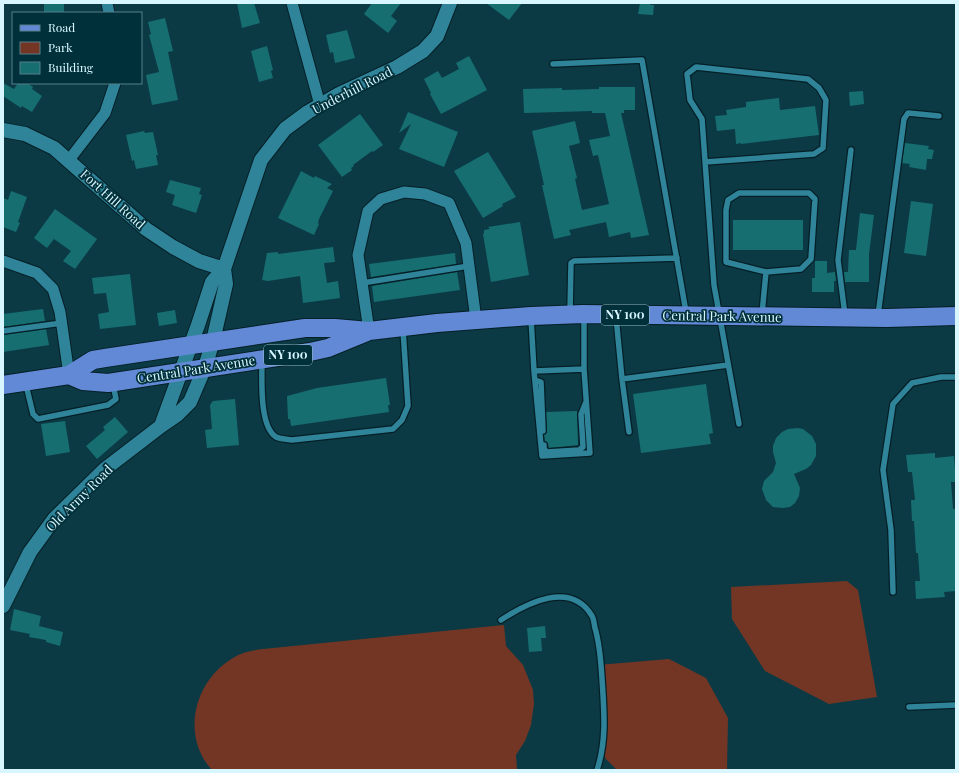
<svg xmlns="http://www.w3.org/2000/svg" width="959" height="773" viewBox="0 0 959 773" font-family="'Playfair Display',serif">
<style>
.green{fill:#743624}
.building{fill:#176e70}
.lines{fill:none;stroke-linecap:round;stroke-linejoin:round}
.service-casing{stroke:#051f26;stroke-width:8}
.minor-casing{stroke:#051f26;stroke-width:13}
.tertiary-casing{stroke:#051f26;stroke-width:16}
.primary-casing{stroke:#051f26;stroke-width:20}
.service{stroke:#2f8499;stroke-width:5.5}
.minor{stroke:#2f8499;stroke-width:11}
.tertiary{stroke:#2f8499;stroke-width:14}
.primary{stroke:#6289d6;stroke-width:18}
.labels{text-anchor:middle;stroke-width:3.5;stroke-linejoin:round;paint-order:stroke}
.shield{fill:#00303a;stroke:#96bbc4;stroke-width:1}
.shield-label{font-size:12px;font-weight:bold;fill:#d7f6ff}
.street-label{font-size:13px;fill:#d7f6ff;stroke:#00303a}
</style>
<rect width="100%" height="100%" fill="#0b3a45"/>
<path class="green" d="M847,581L858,590L877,697L829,704L765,671L732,619L731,587Z
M504,625L506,646L523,665L533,690L534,704L531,725L525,741L516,755L517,770H212C180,735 195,680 233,658C242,652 253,650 263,649Z
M669,659L706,678L728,718L727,770H617L605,758L598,665Z"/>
<path class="building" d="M44,3H64V13H44Z
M237,3H254L260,23L242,28Z
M372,3H401L391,16L397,21L388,33L364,14Z
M486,3H522L509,20Z
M640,3H651L650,5H654L653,15L638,14Z
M165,18L173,51L168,52L178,100L152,105L146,75L159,72L149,35L151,34L148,22Z
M347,30L355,58L335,63L333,52L330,53L326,35Z
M267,46L273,70L271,71L273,78L259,82L251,51Z
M469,56L487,90L441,114L430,94L431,93L424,79L438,71L442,78L459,69L456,63Z
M3,83L14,89L18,83H27L33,87L32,89L42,96L32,112L22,106L21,108L3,96Z
M599,87H635V110H624V113H621L649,235L631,238L630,232L609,237L606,222L569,230L571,235L554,239L542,185H544L532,131L575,121L580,143L569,146L577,178L575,179L582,210L609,204L598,155L593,156L589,140L610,136L605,113H592V111L524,113L523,89L562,88V90L599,89Z
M863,91L864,104L850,106L849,92Z
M779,98L780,110L815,106L819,135L741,144V143L736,144L735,129L717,131L715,116L727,115L726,110L746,107V102Z
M408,112L458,132L444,167L399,149L411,124L399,133Z
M360,114L383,145L373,152L372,151L353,165L354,166L351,168L352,170L342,177L318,145Z
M144,131L145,133L153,132L158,155H156L158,165L136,169L134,160L132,161L126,135Z
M905,143L929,146L928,149L934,150L932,159H927L926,170L909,167L910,164L902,163Z
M488,152L516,197L502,204L503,206L483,218L454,171Z
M301,171L314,178L315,176L332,184L327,188L333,191L319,219L318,223L319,224L314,235L278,218Z
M170,180L201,188L199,194L202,195L196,213L172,205L175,195L166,192Z
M11,191L27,197L18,222L20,223L16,232L3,227V198L8,200Z
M911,201L933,204L926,256L904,253Z
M55,209L97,239L75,269L63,261L71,251L54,239L47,248L34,238Z
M860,213L874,215L869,254V282H845L844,272H848L849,250H856Z
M733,220H803V250H733Z
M520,222L529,275L491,282L483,234L484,233V230L490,229L488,227Z
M333,247L335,262L324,263L327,283L338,281L340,298L303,303L300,276L268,281L262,280L267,253L278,252V254Z
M455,253L456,264L371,277L369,264Z
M815,261H827V273L835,272L836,281H834V292H812V278H815Z
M457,272L460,290L374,302L372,286Z
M130,274L136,325L100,329L98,314L109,312L106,293L94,294L92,278Z
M43,309L45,321L3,327V314Z
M175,310L177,323L159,326L157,313Z
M46,329L49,345L3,352V335Z
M386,378L390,405H388L389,412L291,426L290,419H288L287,396L317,388Z
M706,384L713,433L709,434L711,444L641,453L633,394Z
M235,399L239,445L207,448L205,430L212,429L210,405L213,401Z
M577,411L578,445L549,448L548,443L545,441L544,435L547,431L546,412Z
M115,417L128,432L97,459L86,446L105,430L103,427Z
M65,421L70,452L46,456L41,424Z
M798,428L803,429L812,436L816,444V456L811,465L806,469L794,474L800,488L799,496L795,503L790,507L783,508L773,507L766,500L762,489L764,481L773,472L776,463L773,452V446L776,438L782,432L788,429Z
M935,453V458L954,456L956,482H951L953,509H956V538H955L956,591L944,592L945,597L916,599L915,581H920L918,553H916L914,521H912L911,500H915L912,472H908L906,455Z
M14,609L41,616L39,626L63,632L60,646L46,642V640L29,637L30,634L10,630Z
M545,626L546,638H541L542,651L529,652L527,628Z"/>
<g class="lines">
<g class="service-casing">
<path id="service" d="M553,64L642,60L686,312
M705,162L814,154L823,148L826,100L819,88L808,79L696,67L687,74L690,100L702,119L714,285L739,424
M739,193H809L815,199L811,259L801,269L766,272L726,262V210L728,200Z
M362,283L469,266
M570,312L571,263L574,261L677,258
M762,314L766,272
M845,315L838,260L851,150
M878,315L904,119L908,113L939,116
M616,317L622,379L728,365
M531,318L534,371L542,456L590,453L584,369V317
M3,331L62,323
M262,361C262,379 259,426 276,437C280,439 287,439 292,440L393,429L402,420L408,406L403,329
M534,371L584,369
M622,379L629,432
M535,380L541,382L543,431
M26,385L33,414L38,419L108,405L116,399L113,384
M544,445V449L547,452L579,450L583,447L581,414L586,402
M893,592L891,530L883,470L893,404L912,383L941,377H956
M501,620C527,603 571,580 592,616C594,619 594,624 595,628C600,645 601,662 602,679C604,710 607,740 597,770
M909,707L956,705"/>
</g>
<g class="minor-casing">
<path id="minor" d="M107,3L109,13
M292,3L320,105
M69,160L105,113L115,83
M3,261L37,273L53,289L60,312L69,375
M369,331L358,255L368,211L381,199L404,192L425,194L449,203L466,243L476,320"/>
</g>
<g class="tertiary-casing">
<path id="tertiary" d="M3,130L25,134L54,148L146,229L173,247L199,261L224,269
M161,426L198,325L212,282L224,269L261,160L285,129L308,112L339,94L397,67L423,51L437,36L450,3
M3,606L30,552L54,519L105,469L161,426L177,415L190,402L205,367L213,341L226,284L224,269"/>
</g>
<g class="primary-casing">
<path id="primary" d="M69,375L83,381L108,383L310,352L328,348L367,332
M3,385L69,375L93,360L105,358L305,328H335L369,331L437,323L531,316L583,314L887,318L956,316"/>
</g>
<use href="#service" class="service"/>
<use href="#minor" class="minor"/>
<use href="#tertiary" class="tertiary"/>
<use href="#primary" class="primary"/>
</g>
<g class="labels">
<g class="shield">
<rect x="601" y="305" width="48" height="20" rx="3"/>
<rect x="264" y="345" width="48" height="20" rx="3"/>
</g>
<g class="shield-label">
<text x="625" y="319">NY 100</text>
<text x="288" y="359">NY 100</text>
</g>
<g class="street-label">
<text transform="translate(352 90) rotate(-27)" y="5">Underhill Road</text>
<text transform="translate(113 199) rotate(42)" y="5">Fort Hill Road</text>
<text transform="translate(722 316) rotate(1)" y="5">Central Park Avenue</text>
<text transform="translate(196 369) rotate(-9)" y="5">Central Park Avenue</text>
<text transform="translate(79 498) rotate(-45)" y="5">Old Army Road</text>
</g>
</g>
<rect width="959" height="773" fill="none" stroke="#d7f6ff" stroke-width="8"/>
<rect x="12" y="12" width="130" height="72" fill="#00303a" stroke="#567f89"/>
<rect x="20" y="25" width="20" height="6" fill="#6289d6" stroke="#567f89"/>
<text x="48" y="32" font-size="12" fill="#d7f6ff">Road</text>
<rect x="20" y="42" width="20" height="12" fill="#743624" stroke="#567f89"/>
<text x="48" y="52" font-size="12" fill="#d7f6ff">Park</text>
<rect x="20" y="62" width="20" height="12" fill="#176e70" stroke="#567f89"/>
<text x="48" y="72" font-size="12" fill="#d7f6ff">Building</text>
</svg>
